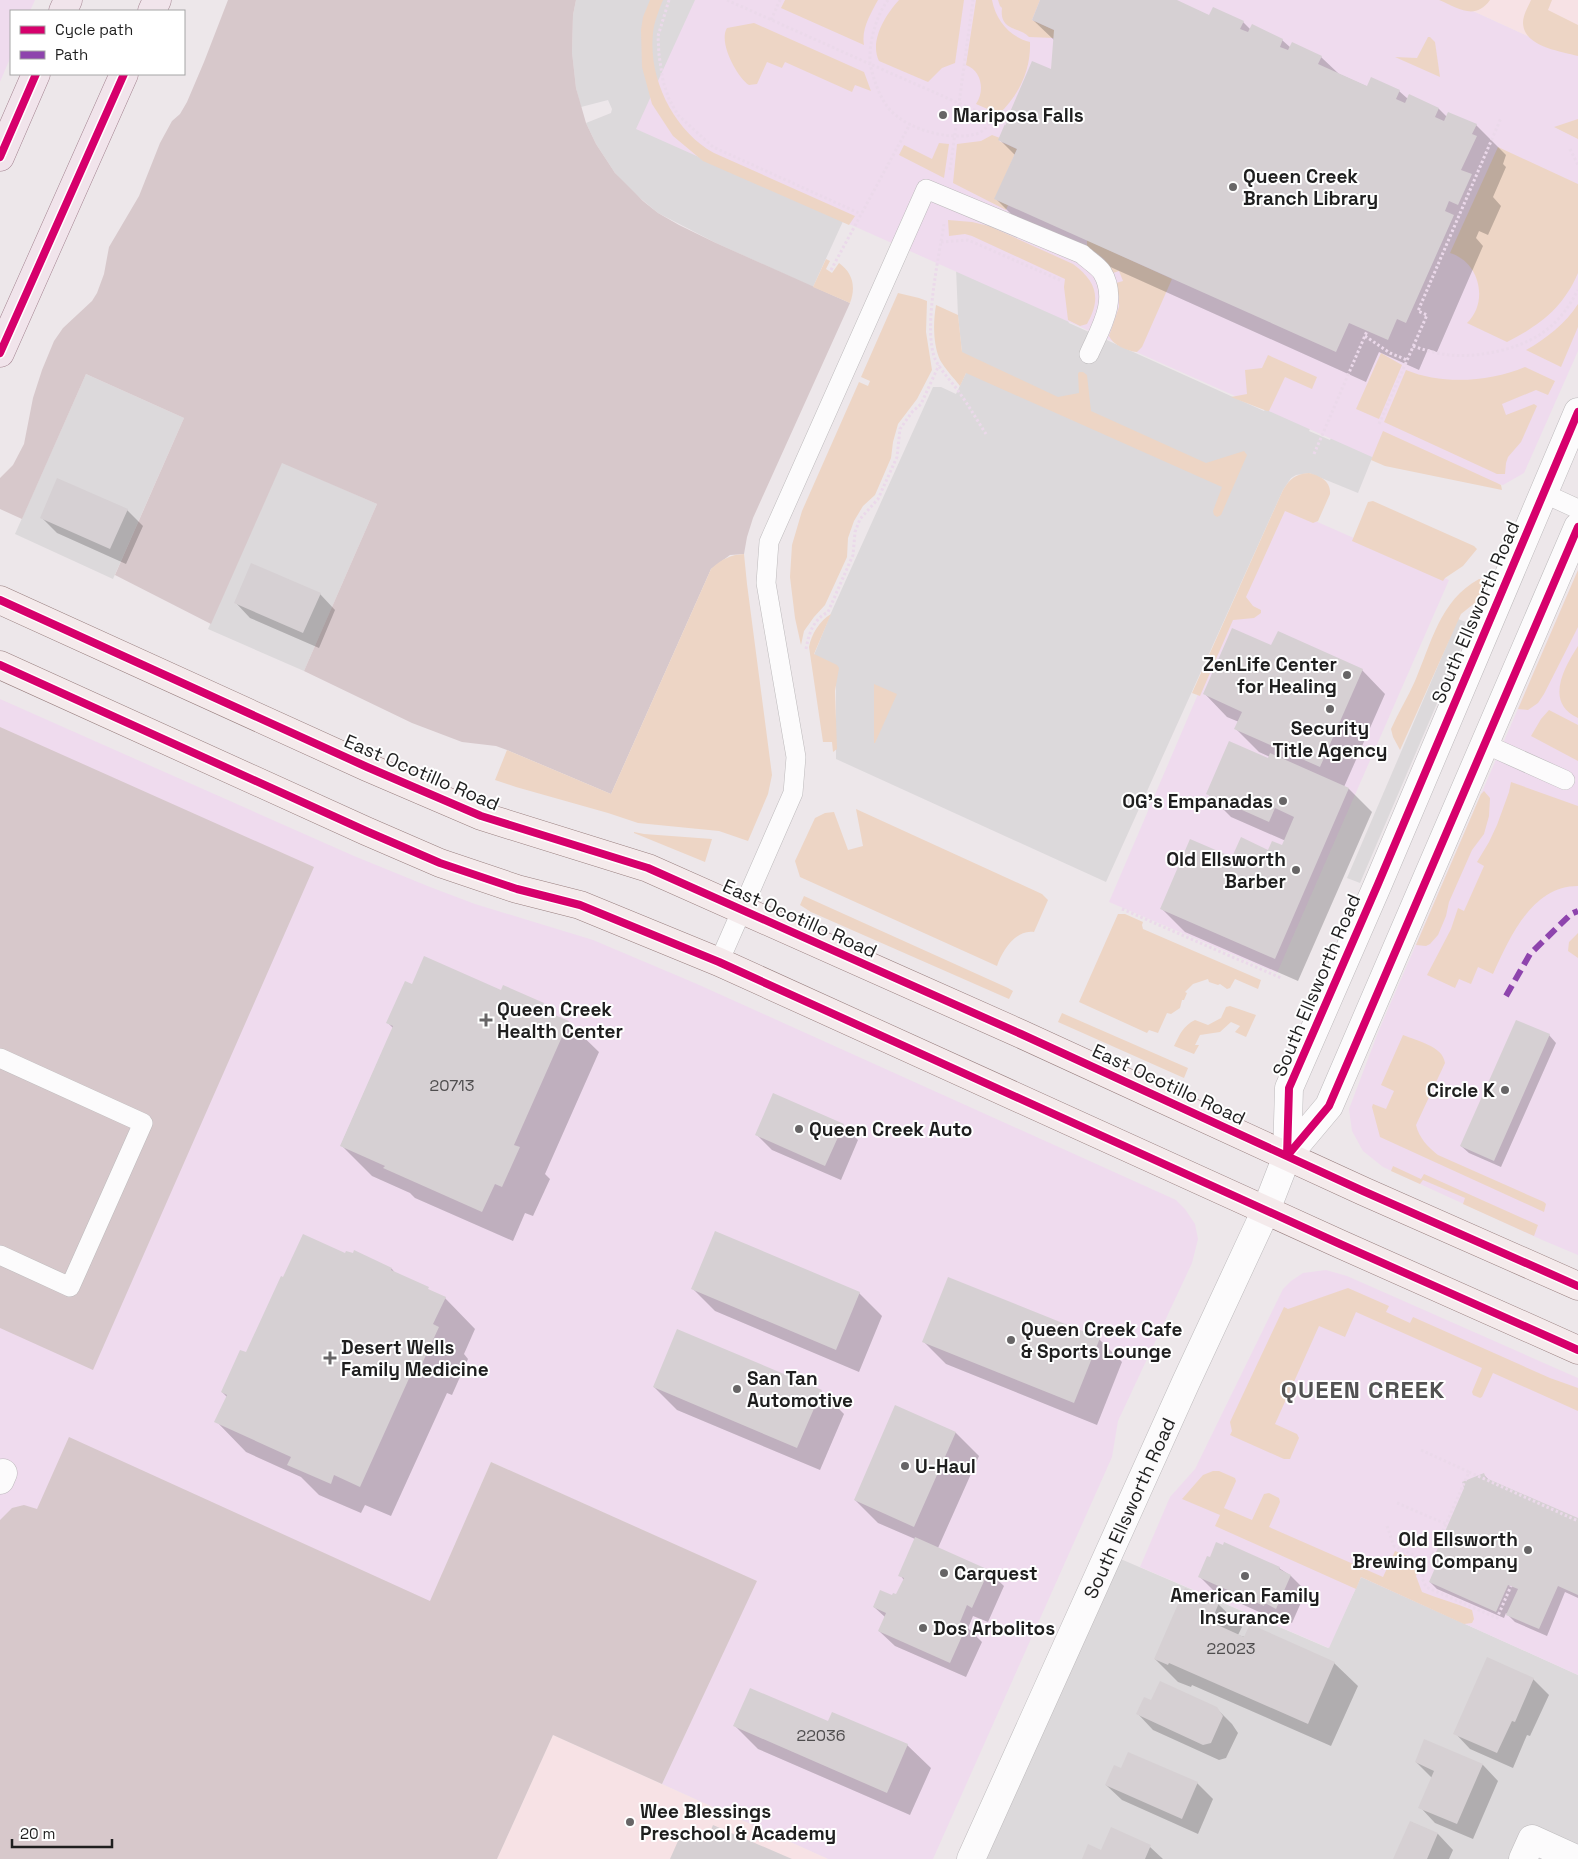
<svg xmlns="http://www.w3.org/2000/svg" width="1578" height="1859" viewBox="0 0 1578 1859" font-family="'Space Grotesk',sans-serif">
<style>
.residential{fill:#dcd9db}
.commercial{fill:#efdbee}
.education{fill:#f7e2e5}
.construction{fill:#d7c8cb}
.grass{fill:#edd5c5}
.shadow{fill:#0003}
.building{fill:#d6d0d3}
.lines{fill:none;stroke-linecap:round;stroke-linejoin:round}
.service-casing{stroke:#bdbabc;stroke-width:20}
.minor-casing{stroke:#bdbabc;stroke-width:29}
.tertiary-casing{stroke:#bdbabc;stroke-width:29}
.secondary-casing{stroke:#987f7f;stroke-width:29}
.primary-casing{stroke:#a38390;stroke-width:29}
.path{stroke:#ebd9ea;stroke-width:3;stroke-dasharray:2.5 2.5;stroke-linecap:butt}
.service{stroke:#fcfbfc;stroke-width:19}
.minor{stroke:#fcfbfc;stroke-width:28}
.tertiary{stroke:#fcfbfc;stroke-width:28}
.secondary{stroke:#f4eaeb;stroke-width:28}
.primary{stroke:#f1e4eb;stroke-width:28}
.quiet{stroke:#8e44ad;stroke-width:6;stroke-dasharray:12 6;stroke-linecap:butt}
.cycleway-casing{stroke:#fff;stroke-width:11}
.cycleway{stroke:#d6006c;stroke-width:8}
.poi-dot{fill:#676566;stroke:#fff;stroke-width:2}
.labels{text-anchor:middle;stroke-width:4;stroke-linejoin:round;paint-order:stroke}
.number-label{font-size:16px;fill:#4f4d4e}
.poi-label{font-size:19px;font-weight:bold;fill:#1f1f1f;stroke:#fff;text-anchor:start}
.street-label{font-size:19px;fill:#1f1f1f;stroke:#fff}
.district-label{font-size:24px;font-weight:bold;letter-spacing:1px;fill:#525252;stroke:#fff}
</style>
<rect width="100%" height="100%" fill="#ede7ea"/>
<path class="residential" d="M576,0H775L860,184L813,287L716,243L658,213L628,188L615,173L596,144L586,123L611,113L612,109L608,100L581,107L576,88L572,52L573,15Z
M956,268L1064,287L1068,321L1069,323L1264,411L1281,386L1321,404L1309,431L1330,440L1343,414L1383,431L1358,493L1309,473L1296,475L1291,478L1283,490L1106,882L836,759V683L814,655L831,613L933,387H941L956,394L966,373L962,352L958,316Z
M86,374L184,418L113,579L15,534Z
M282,462L377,504L304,671L208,629Z
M1458,619L1471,624L1360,883L1347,878Z
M1109,1554L1328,1648L1361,1577L1578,1675V1859H972Z"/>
<path class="commercial" d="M0,0H35L30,11H11V56L0,82Z
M695,0H1449L1547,45L1578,52V351L1524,473L1503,485L1381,461L636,129Z
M1279,505L1449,580L1277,973L1109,902Z
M1578,570V1255L1540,1239L1383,1167L1363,1151L1352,1131L1349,1109L1379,1030Z
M0,699L354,856L430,887L475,904L593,940L697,984L1165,1195L1176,1200L1185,1209L1195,1224L1198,1239L1192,1263L1118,1421L1112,1457L933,1859H828L662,1784L756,1581L491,1462L430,1602L92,1448L0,1656Z
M1326,1270L1347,1276L1578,1378V1675L1361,1577L1329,1648L1140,1567L1170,1497L1195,1469L1283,1289L1291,1281L1303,1273Z"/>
<path class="education" d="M1449,0H1578V52L1547,45Z
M553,1735L828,1859H497Z"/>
<path class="construction" d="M228,0H576L573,15L572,52L576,88L586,123L596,144L615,173L643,201L658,213L679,225L716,243L850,303L753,518L747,537L744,554L730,555L711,569L611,794L507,750L496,746L462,742L412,723L304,671L377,504L282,463L211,624L115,575L184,418L86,374L22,519L0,509V478L13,465L24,444L33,398L42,370L54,341L63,328L92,301L97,293L104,274L109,247L139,196L160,143L172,121L180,114L187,102L204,62Z
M0,727L314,867L93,1370L0,1328Z
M69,1437L430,1601L491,1462L757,1581L662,1784L553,1735L497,1859H0V1520L12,1508L24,1505L37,1509Z"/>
<path class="grass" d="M650,0H663C659,10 654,22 653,33C648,79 674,131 714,153L855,216L849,225L703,161L673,136L652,104L642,67L641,30L643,17Z
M785,0H878C871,13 861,29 864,45L781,8Z
M899,0H964L955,63L942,68L928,82L879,61C869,41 886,14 899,0Z
M976,0H992C996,21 1010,37 1030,42C1031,70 1019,95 999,114L976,104C985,91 982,71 966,65Z
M998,0H1040L1032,20L1054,30V38L1029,37C1020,27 999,31 1002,8L1000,6Z
M1439,0H1490C1475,21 1458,8 1439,0Z
M1531,0H1552L1548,10L1578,25V56C1560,51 1524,47 1523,23C1523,15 1528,7 1531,0Z
M754,23L864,72L871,91L855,85L852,92L785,62L782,68L767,62L757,84L749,85C737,77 718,42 727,28Z
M1428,37H1430L1435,42L1440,77L1395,57L1417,58Z
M1578,119V139L1554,127Z
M992,135L1000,138L999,141L1017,149L995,199L1008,205L1006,210L953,183L957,144L981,141Z
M939,143L949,144L944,178L899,155L904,145L932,159Z
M1498,147L1578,184V273C1563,308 1540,325 1507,342L1467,323C1489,302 1480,262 1450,253Z
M948,220L972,222L989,226L1073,264C1096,281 1102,298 1087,324L1080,326L1068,320L1064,287L1065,279L972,236L965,234L949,236Z
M1087,240L1172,279L1142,347L1137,352C1127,351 1113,345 1109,336L1119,307V298L1116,283L1123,281L1119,271L1113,273L1104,259L1087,246Z
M826,259L830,261L826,269L832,273L839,263C853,273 856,287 850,303L813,287Z
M898,293L919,298L927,301L926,332L932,370L917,399L898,424L893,442L891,458L875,495L863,506L854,521L848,538L847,557L825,605L814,617L804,631L801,645L795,618L790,577L792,545L802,511L859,382L868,386L870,381L861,377Z
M1578,304V327L1561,367L1526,350C1546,339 1566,323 1578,304Z
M936,305L958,315L962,352L1058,397L1079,393L1078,374L1079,372H1083L1087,375L1091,411L1206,463L1244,451L1247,455L1221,515L1217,517L1214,515L1213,511L1222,487L966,373L960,386C954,378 945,369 940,360C933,344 933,323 936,305Z
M1381,353L1402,365L1379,419L1356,409Z
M1268,355L1317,377L1312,389L1285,377L1269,411H1267L1231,397L1247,394L1245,370L1262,368Z
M1525,367L1555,381L1548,395L1536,390L1502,404L1506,415L1534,404L1537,406L1521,442L1508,457L1506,463L1505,474H1497L1384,422L1406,370C1442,385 1489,382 1525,367Z
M1383,431L1497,483L1501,485L1502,490L1385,466L1371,460Z
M1309,473C1320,476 1331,481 1330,494L1318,521L1313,523L1285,511L1246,597L1253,606L1261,610V613L1254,618L1233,620L1200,696L1192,693L1283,490C1290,479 1295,474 1309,473Z
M1373,501L1474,546L1477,549L1463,566L1445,578L1443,581L1352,541L1368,502Z
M744,554L747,584L772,775L768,794L748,841L719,831L638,823L608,813L516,787L495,780L507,750L611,794L711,569C722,559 730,555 744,554Z
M1578,570V627L1544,694L1538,703L1528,710L1518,709Z
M1479,579H1488L1481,598L1461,614L1400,750L1393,737L1391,729C1398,713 1408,697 1415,681C1431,644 1440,600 1479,579Z
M831,614L814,654L837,665L839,668L835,691L837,749L833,752L832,742H823L809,647C811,635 820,620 831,614Z
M1578,646V718C1545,703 1563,669 1578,646Z
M874,684L897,694L875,743H874Z
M1549,710L1578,725V761L1531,736L1541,719Z
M1511,782L1578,806V886C1532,886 1510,937 1493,974L1478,967L1471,984L1459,979L1455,988L1427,975L1451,929L1458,908L1464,911L1484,866L1477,862L1489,842L1497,825L1509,792Z
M1484,791L1490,798L1489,816L1484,834L1472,850L1449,902L1446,916L1438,935L1430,944L1426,946L1416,945L1481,794Z
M856,809L1042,894L1048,900L1034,932C1016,929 1002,951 997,966L800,877L795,861L815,818L825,813L834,812L848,850L863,846Z
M634,832L644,834L712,839L705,862L634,833Z
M804,896L1008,988L1013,991L1009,999L811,912L800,905Z
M1118,914H1125L1143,922L1142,925L1143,929L1261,980L1258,989L1235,979L1230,988L1227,989L1220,984L1218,985L1209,982L1208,979L1193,984L1185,992L1187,993L1184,1000H1182L1180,1008L1171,1014L1167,1013L1158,1033L1149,1030L1147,1033L1079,1002Z
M1578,933V958L1568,951L1569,942Z
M1230,1006L1256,1015L1246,1037L1235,1032L1240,1026L1231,1022L1220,1032L1200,1035L1195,1045H1199L1194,1054L1174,1046C1180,1034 1183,1026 1195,1020L1208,1025L1221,1018L1226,1007Z
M1062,1013L1188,1068L1184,1078L1058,1022Z
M1403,1035C1417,1041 1443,1046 1445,1063L1416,1125C1419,1138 1428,1147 1438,1155L1544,1202L1546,1204L1544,1212L1380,1137L1372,1107L1373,1104L1386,1109L1394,1091L1381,1085Z
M1393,1166L1421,1179L1424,1174L1538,1225L1534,1236L1463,1204L1465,1198L1423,1180L1420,1184L1391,1171Z
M1348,1288L1389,1306L1386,1312L1410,1323L1413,1317L1550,1378L1578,1388V1411L1493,1373L1482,1397L1480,1398L1473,1395L1472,1392L1482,1368L1356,1312L1345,1337L1319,1326L1275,1424L1297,1434L1299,1438L1290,1459H1284L1230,1435L1232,1431L1230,1422L1284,1307L1288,1309Z
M1213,1471H1219L1235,1478L1236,1481L1224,1508L1252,1520L1264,1494L1269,1493L1279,1498L1280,1502L1269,1527L1383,1577L1395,1551L1422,1562L1416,1576L1422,1592C1439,1599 1456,1603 1472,1610L1474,1619L1472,1623L1464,1624L1361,1577L1356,1589L1215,1526L1220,1515L1182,1499L1203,1475Z"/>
<path class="shadow" d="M1042,0H1174L1210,16L1243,22L1251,30L1282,40L1291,48L1321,57L1339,74L1368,87L1399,91L1408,99L1409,95L1439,109L1447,117L1476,125L1506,155L1503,164L1506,167L1493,197L1501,206L1488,235L1479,231L1476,238L1483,246L1437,352L1428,349L1419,370L1379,352L1366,382L1026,229L996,199L1015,155L1000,140L1052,71L1055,41L1033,20Z
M127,510L143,526L126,564L57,533L41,517Z
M320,594L335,610L319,648L250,618L235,602Z
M1272,647L1362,670L1385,694L1344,787L1349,789L1372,812L1298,981L1185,932L1162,909L1233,858L1269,852L1283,847L1286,841L1231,817L1208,794L1269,759L1270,757L1259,752L1236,729L1239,722L1227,717L1204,693Z
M413,986L501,992L543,1004L555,1016L568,1022L599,1052L545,1174L550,1179L533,1216L525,1213L513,1241L415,1198L410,1193L372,1176L341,1145L393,1028L388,1023Z
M1549,1035L1556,1043L1501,1167L1469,1153L1461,1146Z
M843,1125L858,1140L841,1180L772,1150L757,1135Z
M355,1252L392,1269L396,1274L445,1298L475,1329L464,1354L468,1359L452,1395L447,1393L391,1516L365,1505L361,1513L319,1495L301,1477L246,1452L216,1421L227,1397L222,1392L247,1354L346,1255H353Z
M692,1288L859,1293L882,1316L859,1372L715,1311Z
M1099,1339L1122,1362L1097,1425L946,1364L923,1341Z
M654,1387L821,1391L844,1414L820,1470L677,1410Z
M896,1407L956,1433L979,1456L938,1548L988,1571L1004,1586L988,1622L973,1616L968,1628L982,1642L966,1677L895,1646L879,1631L885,1617L874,1607L898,1596L904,1580L900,1575L915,1539L878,1523L855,1500Z
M1484,1475L1491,1482L1578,1520V1598L1565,1592L1547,1636L1515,1622L1506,1613L1504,1618L1437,1589L1430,1582L1439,1563L1435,1559Z
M1210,1559L1279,1568L1291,1576L1306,1591L1292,1623L1280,1618L1279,1621L1215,1592L1199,1576Z
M1218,1604L1242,1627L1238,1635L1334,1663L1358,1686L1331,1746L1192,1685L1191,1687L1178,1682L1155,1659Z
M1533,1679L1549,1695L1530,1736L1527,1735L1513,1768L1470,1749L1455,1733Z
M1152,1701L1216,1708L1232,1724L1238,1733L1226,1758L1219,1760L1153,1730L1138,1714Z
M829,1723L907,1745L931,1768L910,1815L758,1749L735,1726Z
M1425,1741L1483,1765L1498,1781L1473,1839L1435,1823L1420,1807L1432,1778L1416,1762Z
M1122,1770L1197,1783L1213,1799L1198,1834L1122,1800L1106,1785Z
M1411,1822L1438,1834L1453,1850L1449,1859H1395Z
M1150,1847L1163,1859H1083L1101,1852Z"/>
<path class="building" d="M1040,0H1177L1209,15L1213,7L1244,21L1240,29L1248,32L1252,24L1283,39L1280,47L1288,50L1292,42L1322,56L1318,64L1367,86L1371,77L1400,90L1396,99L1405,103L1409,94L1439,108L1435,117L1444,121L1448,112L1477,124L1472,134L1477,136L1461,170L1472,174L1458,205L1449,201L1445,211L1454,215L1406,323L1397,319L1388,340L1349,323L1336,352L994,199L1017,149L998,140L1032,61L1051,69L1054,30L1032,20Z
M57,478L128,509L110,549L40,518Z
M251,563L321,593L303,633L234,603Z
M1232,628L1271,645L1278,631L1363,669L1320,767L1234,729L1242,712L1203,694Z
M1229,741L1268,758L1270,753L1349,788L1275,959L1160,909L1190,839L1232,857L1241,837L1268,850L1272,841L1282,845L1294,817L1275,808L1269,822L1206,794Z
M424,956L501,990L503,985L544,1003L541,1009L569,1021L514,1145L520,1147L502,1187L495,1184L482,1212L383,1168L385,1166L340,1146L393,1026L386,1023L405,981L412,984Z
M1516,1020L1550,1034L1494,1161L1460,1146Z
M773,1093L844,1124L825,1166L755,1135Z
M715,1231L860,1292L836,1350L691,1289Z
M303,1234L345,1253L346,1251L353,1253L354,1250L392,1268L391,1270L429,1287L428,1289L446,1297L433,1324L439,1327L421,1366L416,1363L360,1487L334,1475L331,1484L287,1465L291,1457L214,1422L227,1395L221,1392L240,1350L246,1352L281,1276L283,1277Z
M948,1277L1100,1338L1074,1403L922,1342Z
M677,1329L822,1390L797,1448L653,1387Z
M895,1405L956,1432L914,1527L854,1500Z
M1484,1473L1486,1478L1578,1518V1595L1558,1586L1539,1629L1506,1615L1518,1589L1508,1585L1496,1612L1429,1582L1438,1561L1433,1559L1464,1488L1462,1482Z
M915,1537L989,1570L972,1608L967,1605L960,1622L967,1625L950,1663L878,1631L886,1613L873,1607L880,1590L892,1595L893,1593L896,1594L904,1578L898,1576Z
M1216,1542L1223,1545L1224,1542L1280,1567L1279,1569L1291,1575L1276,1609L1265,1603L1264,1606L1198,1577L1207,1556L1210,1557Z
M1185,1588L1219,1603L1211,1622L1244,1637L1250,1624L1335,1662L1308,1724L1169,1663L1168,1665L1154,1659Z
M1487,1657L1534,1678L1515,1722L1512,1721L1497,1753L1453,1734Z
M1160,1681L1217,1707L1223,1716L1211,1743L1203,1745L1136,1714L1144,1697L1151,1700Z
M750,1688L828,1721L832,1712L908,1744L887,1793L733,1726Z
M1424,1739L1483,1764L1457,1824L1418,1808L1434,1771L1415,1762Z
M1128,1752L1198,1782L1182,1819L1105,1785L1114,1765L1121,1768Z
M1410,1821L1438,1833L1427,1859H1393Z
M713,1825L792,1859H670L682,1832L706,1842Z
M1111,1827L1151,1845L1145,1859H1082L1088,1844L1101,1850Z"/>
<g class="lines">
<g class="service-casing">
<path id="service" d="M1543,493L1578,509
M1485,744L1565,780
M719,962L793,793L796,757L766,583L769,542L926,189L1082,254C1088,260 1098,266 1102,272C1119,300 1100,329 1089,354
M0,1058L143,1123L70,1287L0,1255"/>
</g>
<g class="minor-casing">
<path id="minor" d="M1523,1859L1532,1839L1576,1859"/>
</g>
<g class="tertiary-casing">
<g id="tertiary">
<path d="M1287,1156L1289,1088L1378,884L1578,412"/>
<path d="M0,1480L3,1473"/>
<path id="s1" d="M971,1859L1186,1382L1266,1210L1287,1156L1329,1106L1578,527"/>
</g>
</g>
<g class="secondary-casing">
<path id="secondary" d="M0,600L367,767L481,816L648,868L1021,1034L1363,1191L1578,1286
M0,665L366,831L440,863L517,889L580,905L719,962L1340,1244L1578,1350"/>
</g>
<g class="primary-casing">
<path id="primary" d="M63,11L68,0
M152,11L157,0
M0,157L36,74
M0,353L124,74"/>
</g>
<path class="path" d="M669,0L658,36L659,55L663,81L669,99L678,115L713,147L861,214
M727,0L870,64C874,80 879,97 890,110C909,130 949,141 976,134C984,132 988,125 993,119
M888,0C875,18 869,42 870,64L1006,124
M771,20L780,0
M1570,149L1578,165
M950,170L973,0
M944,224C939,256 922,333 936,361C942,372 952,382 959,392C969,406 977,420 986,434
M941,242L968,240L1062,281
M831,270L910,124
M1365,336L1390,353L1407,360
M1413,346C1446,358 1469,358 1503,350C1540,340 1560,324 1578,290
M1379,424L1427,315L1418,311L1501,118
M1314,454L1367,331
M806,649C809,633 813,620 828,612L853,555L855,532L860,519L878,499L897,457L900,429L912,412L921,404L939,365
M1122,909L1281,978
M1421,1450L1469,1472L1422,1578L1426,1587L1497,1618L1511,1586
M1469,1472L1578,1521
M1397,1503L1446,1524
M1387,1526L1394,1546L1429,1562"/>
<use href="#service" class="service"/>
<use href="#minor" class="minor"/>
<use href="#tertiary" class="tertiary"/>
<use href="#secondary" class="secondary"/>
<use href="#primary" class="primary"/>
<path class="quiet" d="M1506,996L1530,954L1571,914L1578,911"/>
<g class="cycleway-casing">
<path id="cycleway" d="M0,157L36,74
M0,353L124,74
M0,600L367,767L481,816L648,868L1021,1034L1363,1191L1578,1286
M0,665L366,831L440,863L517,889L580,905L719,962L1340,1244L1578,1350
M1287,1156L1289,1088L1378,884L1578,412
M1287,1156L1329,1106L1578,527"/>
</g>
<use href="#cycleway" class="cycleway"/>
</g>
<g class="poi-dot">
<circle cx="943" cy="115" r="5"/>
<circle cx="1233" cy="187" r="5"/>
<circle cx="1347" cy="675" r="5"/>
<circle cx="1330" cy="709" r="5"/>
<circle cx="1283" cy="801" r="5"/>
<circle cx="1296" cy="870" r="5"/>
<path d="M483.5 1012.5h5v5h5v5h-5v5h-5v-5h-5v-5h5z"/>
<circle cx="1505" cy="1090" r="5"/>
<circle cx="799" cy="1129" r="5"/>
<circle cx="1011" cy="1340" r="5"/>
<path d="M327.5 1350.5h5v5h5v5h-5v5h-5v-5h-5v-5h5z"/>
<circle cx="737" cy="1389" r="5"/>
<circle cx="905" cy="1466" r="5"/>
<circle cx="1528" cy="1550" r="5"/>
<circle cx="944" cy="1573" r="5"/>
<circle cx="1245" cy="1576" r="5"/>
<circle cx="923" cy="1628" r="5"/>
<circle cx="630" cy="1822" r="5"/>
</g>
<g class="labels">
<g class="number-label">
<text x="452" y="1091">20713</text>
<text x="1231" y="1654">22023</text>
<text x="821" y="1741">22036</text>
</g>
<g class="poi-label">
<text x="953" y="122">Mariposa Falls</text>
<text x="1243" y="183">Queen Creek<tspan x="1243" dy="22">Branch Library</tspan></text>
<text x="1337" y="671" text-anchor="end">ZenLife Center<tspan x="1337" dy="22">for Healing</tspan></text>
<text x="1330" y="735" text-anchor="middle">Security<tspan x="1330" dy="22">Title Agency</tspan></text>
<text x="1273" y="808" text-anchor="end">OG's Empanadas</text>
<text x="1286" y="866" text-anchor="end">Old Ellsworth<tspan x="1286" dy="22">Barber</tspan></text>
<text x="497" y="1016">Queen Creek<tspan x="497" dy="22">Health Center</tspan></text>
<text x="1495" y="1097" text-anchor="end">Circle K</text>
<text x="809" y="1136">Queen Creek Auto</text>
<text x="1021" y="1336">Queen Creek Cafe<tspan x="1021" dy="22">&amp; Sports Lounge</tspan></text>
<text x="341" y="1354">Desert Wells<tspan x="341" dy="22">Family Medicine</tspan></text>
<text x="747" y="1385">San Tan<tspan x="747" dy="22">Automotive</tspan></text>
<text x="915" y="1473">U-Haul</text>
<text x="1518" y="1546" text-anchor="end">Old Ellsworth<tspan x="1518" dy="22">Brewing Company</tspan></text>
<text x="954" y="1580">Carquest</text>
<text x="1245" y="1602" text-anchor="middle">American Family<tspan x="1245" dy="22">Insurance</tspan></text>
<text x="933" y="1635">Dos Arbolitos</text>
<text x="640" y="1818">Wee Blessings<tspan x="640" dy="22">Preschool &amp; Academy</tspan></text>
</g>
<g class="street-label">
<text transform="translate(1475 612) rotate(-67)" y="7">South Ellsworth Road</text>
<text transform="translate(422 772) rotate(23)" y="7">East Ocotillo Road</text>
<text transform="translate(800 918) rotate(24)" y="7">East Ocotillo Road</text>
<text transform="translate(1316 985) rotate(-67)" y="7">South Ellsworth Road</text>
<text transform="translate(1169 1084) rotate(25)" y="7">East Ocotillo Road</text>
<text dy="7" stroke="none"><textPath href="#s1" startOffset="385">South Ellsworth Road</textPath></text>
</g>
<g class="district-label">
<text x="1363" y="1398">QUEEN CREEK</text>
</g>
</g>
<rect x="10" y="10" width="175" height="65" fill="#ffffff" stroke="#a5a5a5"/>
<rect x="20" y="26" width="25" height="8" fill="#d6006c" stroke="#a5a5a5"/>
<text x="55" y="35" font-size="15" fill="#1f1f1f">Cycle path</text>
<rect x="20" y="51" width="25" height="8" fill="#8e44ad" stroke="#a5a5a5"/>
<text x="55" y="60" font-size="15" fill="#1f1f1f">Path</text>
<path d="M12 1839v8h100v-8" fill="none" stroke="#1f1f1f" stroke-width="2.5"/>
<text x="20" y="1839" font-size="15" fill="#1f1f1f" stroke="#ffffff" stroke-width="4" paint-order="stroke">20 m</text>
</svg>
